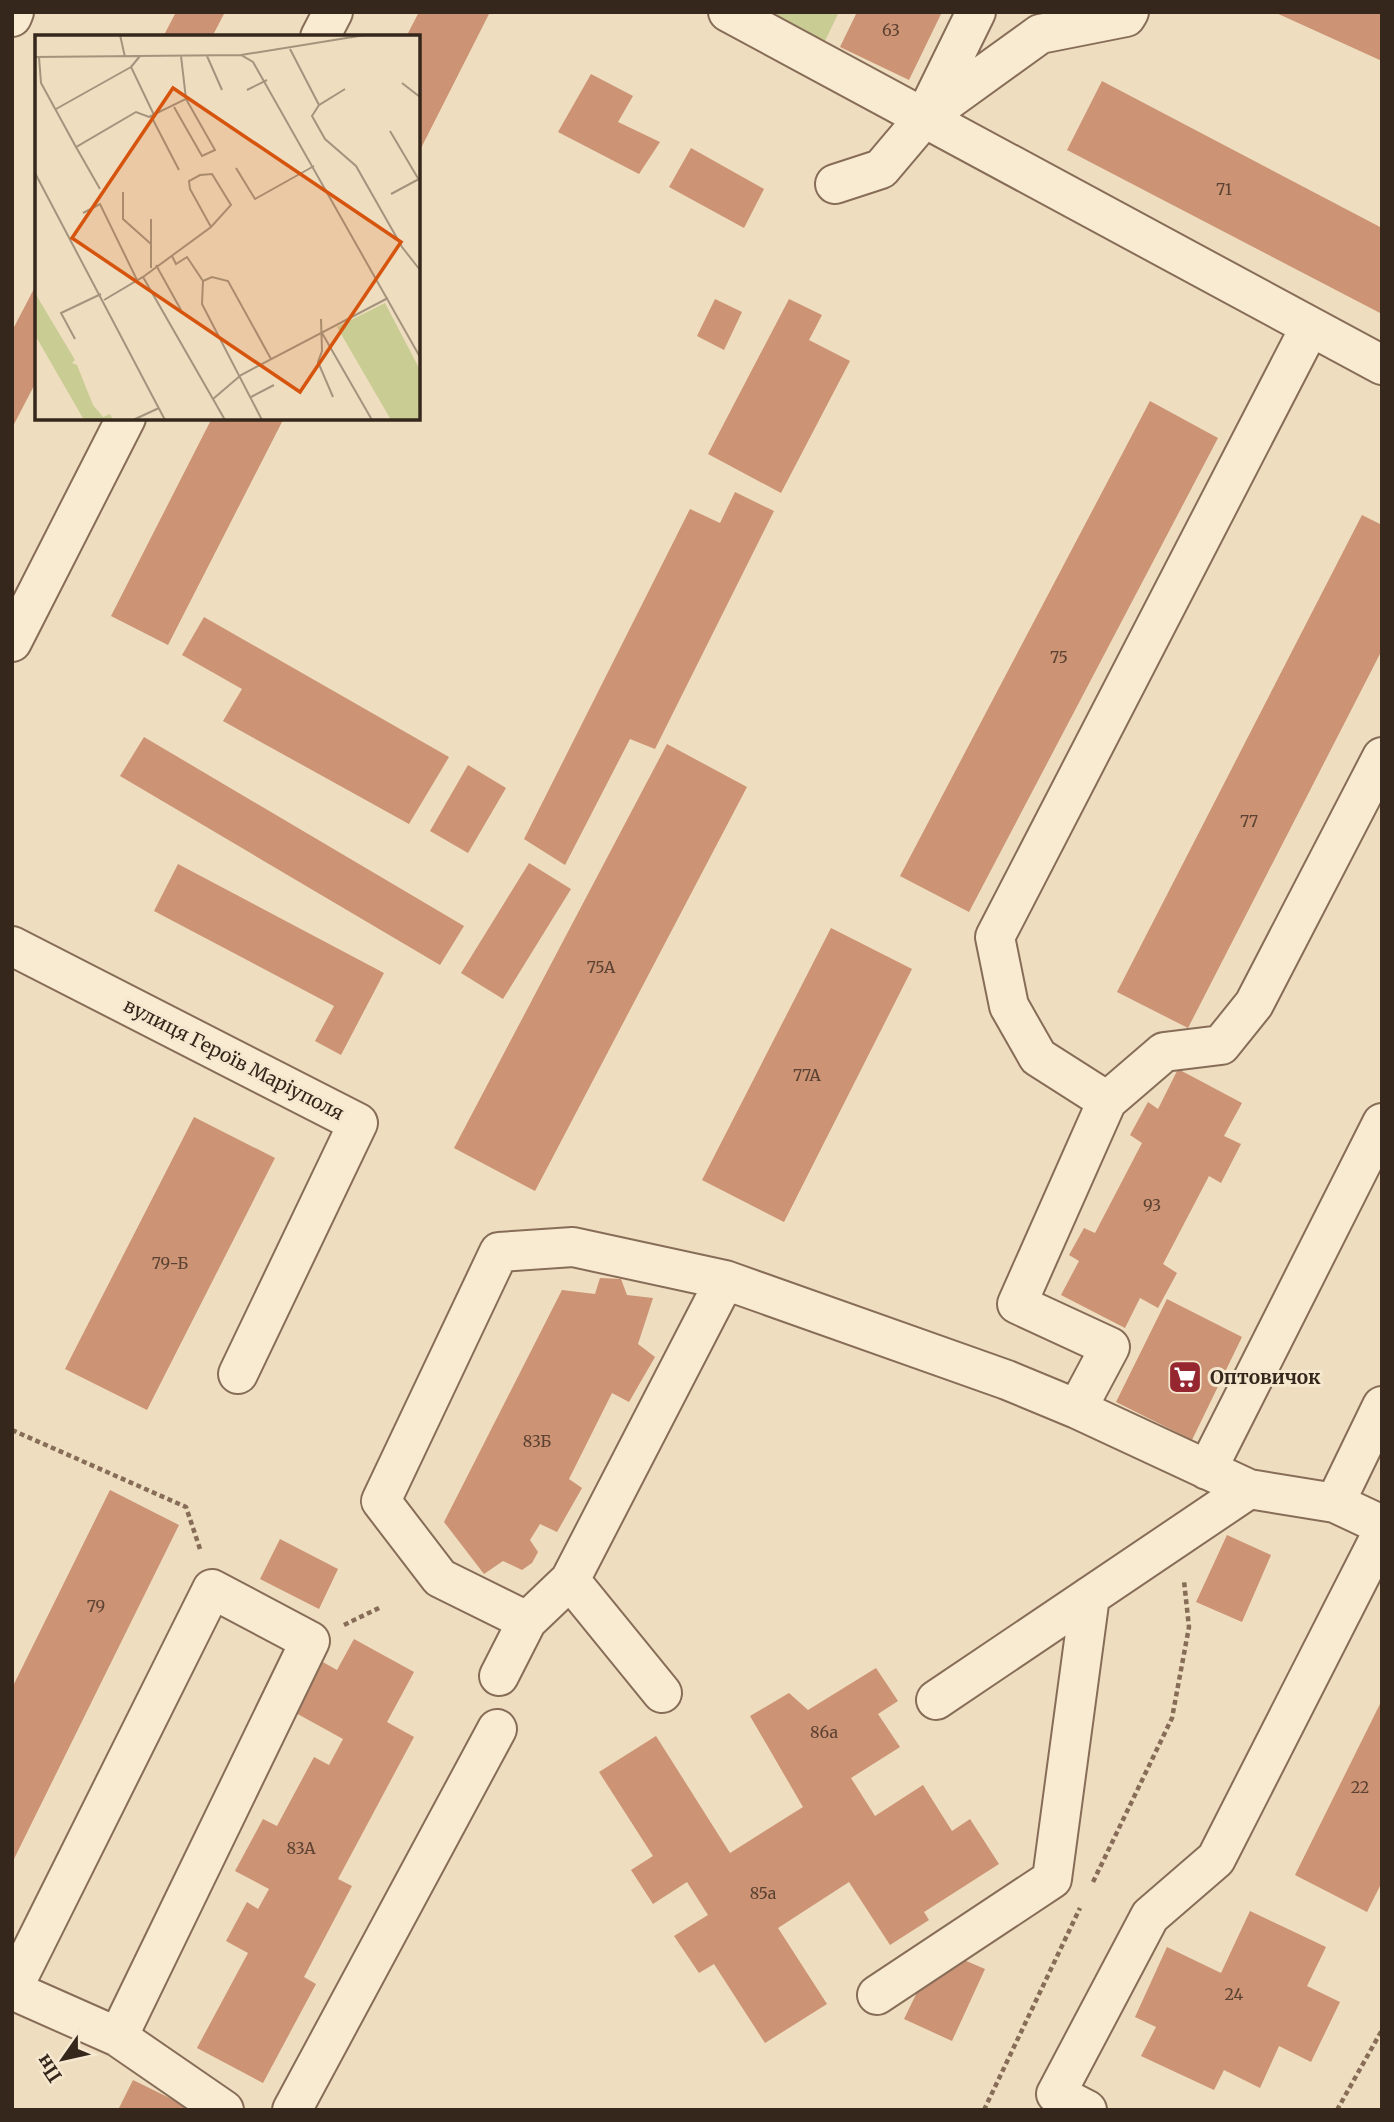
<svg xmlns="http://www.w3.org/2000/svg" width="1394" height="2122" viewBox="0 0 1394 2122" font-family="Merriweather,serif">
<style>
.green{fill:#c9cc93}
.building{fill:#cc9375}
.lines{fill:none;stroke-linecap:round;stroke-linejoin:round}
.minor-casing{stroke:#876d58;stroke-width:42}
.path{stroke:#876d58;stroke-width:4.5;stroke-dasharray:5 3.5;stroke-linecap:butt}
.minor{stroke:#f9ebd2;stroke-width:38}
.labels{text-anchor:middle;stroke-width:6;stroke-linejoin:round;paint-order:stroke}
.number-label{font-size:16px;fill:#5c4232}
.street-label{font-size:19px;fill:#36271c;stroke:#f5e8cf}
.poi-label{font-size:19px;font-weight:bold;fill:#36271c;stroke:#f5e8cf;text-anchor:start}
.inset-road{fill:none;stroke:#a4947e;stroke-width:2}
.view{fill:#d6540e;fill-opacity:0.15;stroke:#d6540e;stroke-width:3.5}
.inset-edge{fill:none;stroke:#36271c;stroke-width:3.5}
</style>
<rect width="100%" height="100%" fill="#eeddbf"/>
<path class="green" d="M764,12H839L823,45Z"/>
<path class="building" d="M176,12H225L212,37H163Z
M419,12H490L418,154V37H406Z
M857,12H942L909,80L840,47Z
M1274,12H1382V61Z
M591,74L633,96L618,122L660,142L639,174L558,132Z
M1102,81L1382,228V314L1067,150Z
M691,148L764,189L744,228L669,187Z
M37,283V380L12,428V331Z
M715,299L742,312L724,350L697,336Z
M789,299L822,315L809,340L850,361L781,493L708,454Z
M1150,401L1218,438L969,912L900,876Z
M212,418H284L168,645L111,616Z
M735,492L774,511L655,749L630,739L565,865L524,839L690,509L720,523Z
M1362,515L1382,525V650L1188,1028L1117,992Z
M204,617L449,757L409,824L223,721L242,689L182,655Z
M144,737L464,926L440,965L120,776Z
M667,744L747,787L535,1191L454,1148Z
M468,765L506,788L468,853L430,831Z
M529,863L571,889L503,999L461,973Z
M178,864L384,973L341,1055L315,1041L334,1006L154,911Z
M831,928L912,969L784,1222L702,1180Z
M1178,1069L1242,1103L1224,1136L1241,1144L1221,1183L1209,1176L1163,1264L1177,1273L1158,1308L1140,1298L1125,1328L1061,1295L1079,1261L1069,1255L1084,1228L1095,1233L1142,1143L1130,1135L1148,1102L1158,1109Z
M194,1117L275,1158L147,1410L65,1369Z
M600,1278L621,1279L627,1295L653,1298L638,1344L655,1357L629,1402L612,1393L569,1479L582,1488L557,1532L540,1524L530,1540L538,1552L532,1563L522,1570L503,1561L484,1574L444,1522L562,1290L595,1294Z
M1167,1299L1242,1337L1192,1440L1116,1402Z
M110,1490L179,1525L12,1863V1688Z
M1227,1535L1271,1555L1242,1622L1196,1602Z
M280,1539L338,1569L319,1609L260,1579Z
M354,1639L414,1672L387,1722L414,1737L338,1879L352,1886L304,1977L316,1984L263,2083L197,2048L248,1953L226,1941L247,1902L258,1909L269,1889L235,1871L263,1819L277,1826L314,1757L329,1765L343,1739L294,1712L321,1661L337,1670Z
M876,1668L898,1701L878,1714L900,1747L851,1778L875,1816L923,1785L952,1831L970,1819L999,1864L924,1912L929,1920L890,1945L849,1882L778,1928L827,2004L765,2043L714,1964L699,1973L674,1936L708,1915L687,1882L653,1904L631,1870L653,1856L599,1772L656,1736L730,1853L803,1807L750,1716L789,1693L808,1710Z
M1382,1700V1882L1367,1912L1295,1875Z
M1250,1911L1326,1947L1307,1986L1340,2002L1311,2062L1279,2046L1260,2088L1224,2070L1214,2090L1141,2056L1156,2027L1135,2017L1167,1947L1221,1973Z
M957,1957L985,1969L952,2041L904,2019L924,1978Z
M133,2080L194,2110H118Z"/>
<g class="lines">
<g class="minor-casing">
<path id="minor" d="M728,12L1382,365
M12,17L14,12
M320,37L333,12
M927,112L976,12
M835,184L881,169L925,117L1040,34L1126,17L1129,12
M12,642L126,418
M12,946L358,1123L238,1374
M1107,1101L1038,1057L1009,1006L995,937L1310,327
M725,1280L570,1580L527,1621L440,1578L381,1501L499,1252L573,1247L725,1280L1007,1380L1077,1409L1249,1489L1335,1503
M1382,1406L1335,1503L1382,1525
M1077,1409L1110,1347L1017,1304L1107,1101L1164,1052L1221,1045L1254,1004L1382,757
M1207,1470L1382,1123
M570,1580L662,1693
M499,1676L527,1621
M936,1700L1249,1489
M877,1995L1052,1879L1090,1596
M118,2037L310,1641L212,1589L12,1990L118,2037L224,2110
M292,2110L497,1729
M1087,2110L1056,2094L1150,1916L1216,1859L1382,1533"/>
</g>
<path class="path" d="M12,1430L186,1507L201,1552
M344,1625L381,1607
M1093,1882L1172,1718L1189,1627L1184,1581
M984,2110L1080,1908
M1337,2110L1382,2030"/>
<use href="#minor" class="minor"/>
</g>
<defs>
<g id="supermarket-square" transform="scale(1.75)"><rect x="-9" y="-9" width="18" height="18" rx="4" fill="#962730" stroke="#f5e8cf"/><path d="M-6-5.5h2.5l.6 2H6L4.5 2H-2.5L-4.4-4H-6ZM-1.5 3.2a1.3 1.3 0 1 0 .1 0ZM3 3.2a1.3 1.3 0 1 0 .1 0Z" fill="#fff"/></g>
</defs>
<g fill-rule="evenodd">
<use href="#supermarket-square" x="1185" y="1377"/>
</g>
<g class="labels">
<g class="number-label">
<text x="891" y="36">63</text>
<text x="1224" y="195">71</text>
<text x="1059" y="663">75</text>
<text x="1249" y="827">77</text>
<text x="601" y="973">75А</text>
<text x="807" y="1081">77А</text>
<text x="1152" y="1211">93</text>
<text x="170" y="1269">79-Б</text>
<text x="537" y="1447">83Б</text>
<text x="96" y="1612">79</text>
<text x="824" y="1738">86а</text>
<text x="1360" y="1793">22</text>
<text x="301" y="1854">83А</text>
<text x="763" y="1899">85а</text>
<text x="1234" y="2000">24</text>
</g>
<g class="street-label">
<text transform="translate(234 1059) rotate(27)" y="7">вулиця Героїв Маріуполя</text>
</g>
<g class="poi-label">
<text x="1210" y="1384">Оптовичок</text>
</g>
</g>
<g transform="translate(35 35)">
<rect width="385" height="385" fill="#eeddbf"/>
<path d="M0,258L40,325L37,328L42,330L58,370L68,382L75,379L78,385H49L0,300ZM350,268L385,335L383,385H356L302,292Z" fill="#c9cc93"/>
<path class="inset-road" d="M85,0L90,22M141,0H164M255,14L284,70L310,54M206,20L330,0M105,21L96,32L119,80M172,21L187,55M0,22L206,20L218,27L385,322M4,22L6,48L41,112L101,77L114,82L151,64L146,21M367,48L385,62M212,55L232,45M284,70L277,81L290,104L321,131L367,212L385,235M139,72L167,121L180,115L151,64M21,74L96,32M116,81L144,135M355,96L384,145M41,112L65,154M201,133L220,164L279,131M0,138L130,385M88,157V184L116,209M356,159L384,144M48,178L65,169L102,245M137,221L141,229L152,222L168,246L167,269L227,385M121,230L146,275M116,233V184M108,242L176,192L196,170L177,139L165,140L154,146L155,154L176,192M168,246L177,242L193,246L236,324M69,265L108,242L190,385M286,284L287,316L283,327L298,362M287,298L337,385M40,304L26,278L66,259M216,362L239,350M178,364L206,340L353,263M98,385L124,373"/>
<path class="view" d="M138,53L366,207L265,357L37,203Z"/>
<rect width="385" height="385" class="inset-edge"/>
</g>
<rect width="1394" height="2122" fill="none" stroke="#36271c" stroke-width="28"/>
<g transform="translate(63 2059) rotate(236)" stroke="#f5e8cf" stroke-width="5" paint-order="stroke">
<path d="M0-5L12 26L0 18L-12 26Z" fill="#36271c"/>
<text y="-10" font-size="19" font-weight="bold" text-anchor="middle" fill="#36271c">Пн</text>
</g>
</svg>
